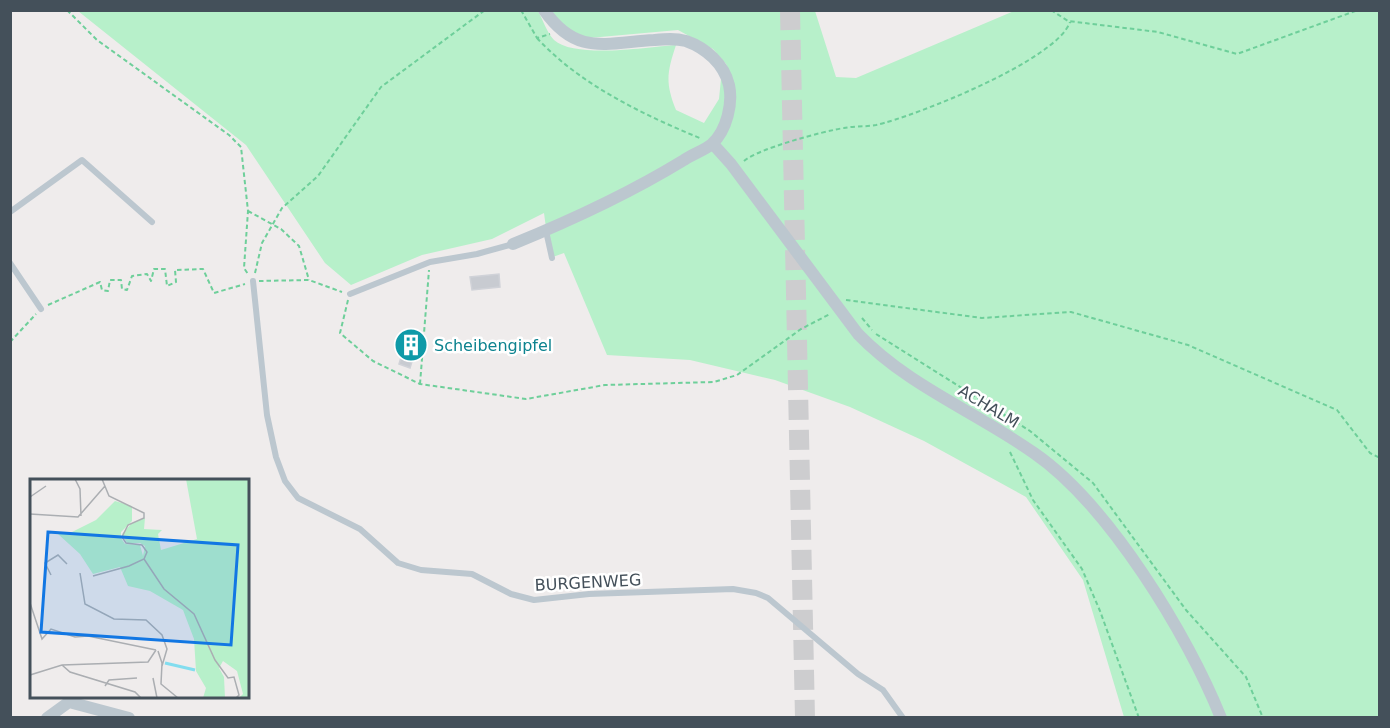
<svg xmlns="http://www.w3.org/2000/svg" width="1390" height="728" viewBox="0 0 1390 728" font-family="'DejaVu Sans',sans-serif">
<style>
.green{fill:#b7f0ca}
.building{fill:#c8cbd1;stroke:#d0d2d8;stroke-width:1.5}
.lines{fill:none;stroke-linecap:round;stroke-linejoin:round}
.primary-tunnel{stroke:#cdcdcf;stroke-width:20;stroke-dasharray:20 10;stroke-linecap:butt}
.path{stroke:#6ecf9a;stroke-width:2;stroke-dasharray:4.5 3;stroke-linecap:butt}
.lane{stroke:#bcc7cf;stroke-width:6}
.street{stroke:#bcc7cf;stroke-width:12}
.labels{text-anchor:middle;stroke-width:5;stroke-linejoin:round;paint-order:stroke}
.culture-label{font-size:16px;fill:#0d838f;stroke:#fff;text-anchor:start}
.street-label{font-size:16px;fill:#44505a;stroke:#fff}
.inset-river{fill:none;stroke:#82ddef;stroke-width:3}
.inset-road{fill:none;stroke:#abaeb2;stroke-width:1.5}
.view{fill:#1277e3;fill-opacity:0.15;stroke:#1277e3;stroke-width:3}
.inset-edge{fill:none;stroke:#44505a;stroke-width:3}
</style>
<rect width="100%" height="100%" fill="#efecec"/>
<path class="green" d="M78,11H538C543,20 547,33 554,40C575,59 648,47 676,45C667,73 665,82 676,110L704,123L719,99L721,79L732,78L726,64L713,49L678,30L578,39L563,29L551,11H815L836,77L856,78L1014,11H1379V717H1124L1083,580L1026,497L924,441L850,407L775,380L690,360L607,355L564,253L550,258L544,213L492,239L422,255L351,285L325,263L246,145Z"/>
<path class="building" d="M499,274L500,287L472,290L470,277Z
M403,351L414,355L410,368L399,364Z"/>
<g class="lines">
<path class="primary-tunnel" d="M790,10L805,718"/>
<path class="path" d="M67,10L97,40L229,135L241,147L248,211L244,268L248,274
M521,10L537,38L550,34
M1051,10L1068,21L1158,32L1237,54L1358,10
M537,38C580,85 644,115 702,139
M744,161C757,149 824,131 844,128C854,126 865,127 876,125C916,116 1057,60 1070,22
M248,211L281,229L299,246L309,280
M255,273L262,243L282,208L318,176L381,87L485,10
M259,281L309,280L342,292
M348,300L340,333L373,361L420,384L526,399L605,385L714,382L737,375L801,329L830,314
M846,300L982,318L1071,312L1188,345L1337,410L1370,453L1380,458
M48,305L100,282L102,290L108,291L110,280H121L122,289L127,290L132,276L147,274L151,281L154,269H165L167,286L176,282L175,270L203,269L214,293L245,284
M862,318L872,330
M876,334L1030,431L1093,483L1186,610L1246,677L1263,718
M10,342L36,314
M420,384L429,270
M1010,452L1033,500L1082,569L1100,611L1139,718"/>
<path class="lane" d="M10,212L82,160L152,222
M546,231L552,258
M10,263L41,309
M253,281L267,415L276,457L285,481L298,498L360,529L398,563L421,570L472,574L511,594L534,600L589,594L733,589L756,593L768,598L858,674L883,690L903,718
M350,294L430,262L477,254L513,244"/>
<path class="street" d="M713,144L731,164L858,334C908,386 976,412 1034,453C1108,504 1188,635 1221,718
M513,244C572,220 630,193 684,160C693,154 705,150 712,144C727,130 733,103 729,85C724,64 706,48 686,41C675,38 665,39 654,40C605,43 576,56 544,10
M47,718L69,702L129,718"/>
</g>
<defs>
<g id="building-disc" transform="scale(1.725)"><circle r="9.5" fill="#0f9aa8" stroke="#fff"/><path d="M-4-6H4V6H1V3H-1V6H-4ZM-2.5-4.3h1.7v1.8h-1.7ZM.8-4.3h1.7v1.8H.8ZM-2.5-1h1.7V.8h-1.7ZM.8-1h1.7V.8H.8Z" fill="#fff"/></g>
</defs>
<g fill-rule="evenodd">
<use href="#building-disc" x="411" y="345"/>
</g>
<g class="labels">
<g class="culture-label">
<text x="434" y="351">Scheibengipfel</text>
</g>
<g class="street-label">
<text transform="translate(989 406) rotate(31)" y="6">ACHALM</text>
<text transform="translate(588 582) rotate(-3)" y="6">BURGENWEG</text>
</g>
</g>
<g transform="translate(30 479)">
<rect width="219" height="219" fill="#efecec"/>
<path d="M156,0H219V219H209L213,215L207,192L193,182L189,189L194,198L195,219H173L176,209L166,192L164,160L153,131L120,112L98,107L90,88L63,95L50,75L28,55H38L66,41L85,22L102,27V42L91,53V59L95,65L110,66L113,77L115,67L110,64H97L92,55L102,44L115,39L114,50L132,51L128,55L131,71L167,60Z" fill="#b7f0ca"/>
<path class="inset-river" d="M135,184L165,191"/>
<path class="inset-road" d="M45,0L50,10L51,37M0,18L16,7M0,35L48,38L75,7M114,80L134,110L164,135L185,181L198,199L204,198L209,216L206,219M50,94L55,125L84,140L116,141L132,156L137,170L132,187M21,96L15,84L28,76L37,85M63,97L99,87L114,80L117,73L112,66L96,64L92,58L98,46L114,39V34L79,17L72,0M0,124L12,160L21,150L45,158L58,157L126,171M128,172L132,184L131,205L148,219M32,186L40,193L105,213L111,219M0,196L32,186L118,183L126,171M123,199L127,219M75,207L79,201L107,199"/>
<path class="view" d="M18,53L208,66L201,166L11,153Z"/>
<rect width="219" height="219" class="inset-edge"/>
</g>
<rect width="1390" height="728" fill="none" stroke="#44505a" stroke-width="24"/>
</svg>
